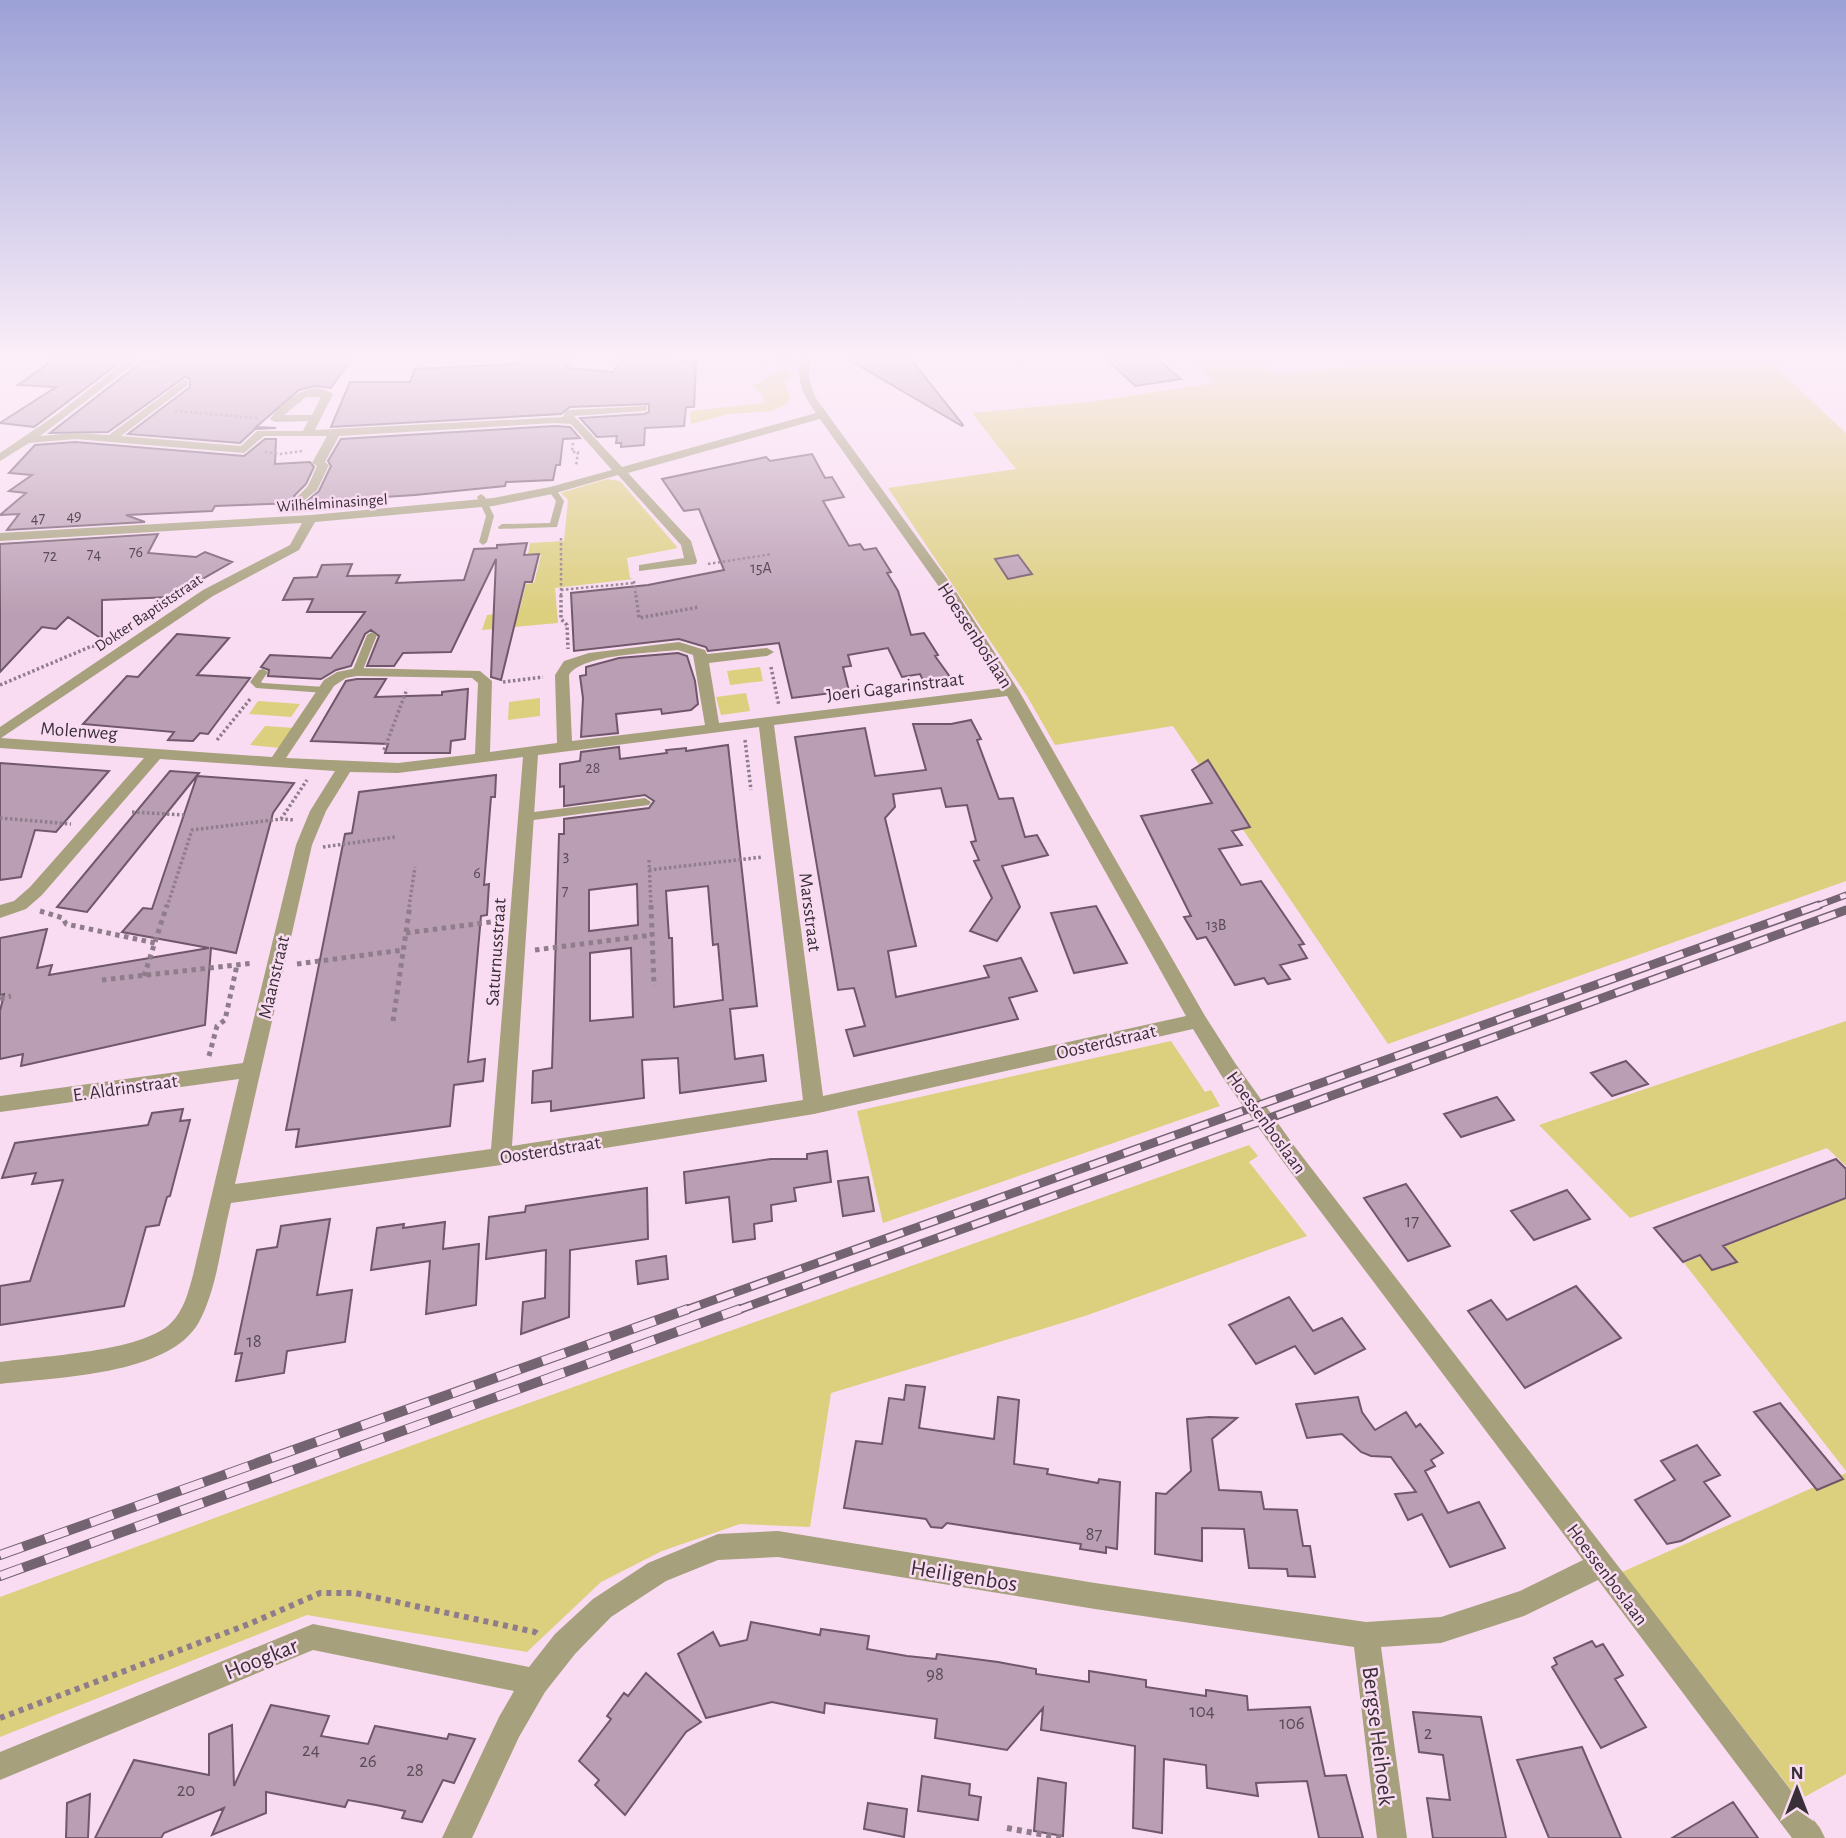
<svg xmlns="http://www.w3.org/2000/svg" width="1846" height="1838" viewBox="0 0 1846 1838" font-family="'Alegreya Sans',sans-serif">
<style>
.green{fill:#dccf7d}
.building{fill:#ba9eb3;stroke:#70576a;stroke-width:2;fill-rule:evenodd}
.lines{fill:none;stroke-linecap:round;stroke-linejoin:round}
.path-far3{stroke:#907d8c;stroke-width:2.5;stroke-dasharray:2.5 2.5;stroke-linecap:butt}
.path-far2{stroke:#907d8c;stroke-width:3.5;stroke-dasharray:2.5 2.5;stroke-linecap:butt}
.path-far1{stroke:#907d8c;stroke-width:5;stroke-dasharray:4.5 4.5;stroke-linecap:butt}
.path{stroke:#907d8c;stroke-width:6;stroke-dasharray:5 5;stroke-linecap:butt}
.service{fill:#a6a07c;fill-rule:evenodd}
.minor{fill:#a6a07c;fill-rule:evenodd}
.rail-far2-casing{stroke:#746471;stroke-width:7}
.rail-far1-casing{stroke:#746471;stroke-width:9}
.rail-casing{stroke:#746471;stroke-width:10}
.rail-far2{stroke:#f9dcf2;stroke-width:4.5;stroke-dasharray:14;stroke-linecap:butt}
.rail-far1{stroke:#f9dcf2;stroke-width:6;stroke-dasharray:18;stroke-linecap:butt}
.rail{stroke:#f9dcf2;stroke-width:8;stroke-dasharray:24;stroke-linecap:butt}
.labels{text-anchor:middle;stroke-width:5;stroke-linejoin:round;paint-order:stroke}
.far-street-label{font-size:16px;fill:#3a2f38;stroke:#f9dcf2}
.number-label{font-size:16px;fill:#5a4b57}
.street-label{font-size:19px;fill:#3a2f38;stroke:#f9dcf2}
.near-number-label{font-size:19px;fill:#5a4b57}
.near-street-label{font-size:23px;fill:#3a2f38;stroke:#f9dcf2}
</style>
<rect width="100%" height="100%" fill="#f9dcf2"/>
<path class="green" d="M1189,358H1261L1274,374L1389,363H1495L1490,358H1766L1846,433V881L1388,1044L1173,726L1055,745L1027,696L888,488L1016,469L972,413L1089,402L1215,383Z
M785,368L793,376L785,382L790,398L787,404L772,411L729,414L691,424L690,413L692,411L765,403L763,396L752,386Z
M607,479L620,481L678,548L627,558L630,578L633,579L555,588L558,623L482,630L487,615L519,612L526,584L534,583L541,555L528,554L530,543L564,541L568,500L561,493Z
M760,667L763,681L730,685L727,671Z
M746,693L750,711L721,715L716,697Z
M540,698V716L508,720L509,702Z
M258,701L300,704L291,717L249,714Z
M265,726L295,728L281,748L250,745Z
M1846,1021V1166L1827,1148L1630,1218L1539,1125Z
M1171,1041L1205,1092L1211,1090L1220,1106L883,1223L857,1111Z
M1249,1145L1258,1156L1249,1162L1307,1236L1085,1316L831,1393L810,1527L740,1524L662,1551L601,1582L527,1652L307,1615L0,1737V1597L484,1419Z
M1846,1198V1471L1684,1263Z
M1846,1473V1774L1799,1800L1622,1572Z"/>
<path class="building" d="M164,358H350L351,359L331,388L315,386L299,390L256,427L276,428L255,429L240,443L128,434L190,387V379L185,377L108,432L50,433L143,361H161Z
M523,358H573L566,368L613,372L623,358L696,362L694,407H686L684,426L645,428L644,445L621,447V443H616L617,436L597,437L580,418L644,414L649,412V404L570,407L561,414L331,427L350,382H410L415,369L499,365L519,363Z
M846,358H910L963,425L962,426Z
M1106,358H1157L1181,379L1135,386Z
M55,359L123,360L34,427L0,423L56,387L18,385Z
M555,426L570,427L580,438L563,439L560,465H556L553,480L506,482L505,486L415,495L306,502L319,491L331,466L328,461L341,439Z
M265,439H276L275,464L310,462L314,467L306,484L294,496L298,503L215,506L212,511L126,515L145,522L7,530L19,514L0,515L26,493L9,491L32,475L9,473L35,445L75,442L244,456Z
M812,454L825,478L832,477L844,497L823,501L849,546L860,544L864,550L876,548L891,572L887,573L898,591L911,635L924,633L938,655L935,656L953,681L926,686L920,674L902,677L888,648L848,655L851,666L843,667L849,691L792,698L779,643L708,651L706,647L679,639L574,651L571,593L648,585L724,570L699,509L684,511L662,479L766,457L770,461Z
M158,534L148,553L196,557L205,552L232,562L171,597L102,600V639L68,617L56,629L42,627L0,672V544Z
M527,543L524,555L539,554L532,582H525L501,680L491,677L496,559L451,652L403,653L394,666H367L379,636L371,630L365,634L351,666L336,670L321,679L268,676L269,670L261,667L270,655L331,658L365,612H307L313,599L283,600L294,578L317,577L322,565L352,564L347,576L400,575L396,583L464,580L474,549L497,548V545Z
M1018,555L1032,574L1008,579L995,559Z
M177,634L229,638L197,675L250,678L208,734L200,733L193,741L168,740L174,732L83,724L127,676L138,677Z
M678,653L687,656L695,681L698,704L691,710L662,714L661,709L616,714L618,733L581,737L583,698L580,676L586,675V667L619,658Z
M357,679H386L375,697L442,695V692L468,689L465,739L451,741L450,753H385L388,744L311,741L346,681Z
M971,720L981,739L977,740L999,799L1013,798L1025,837L1037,835L1048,855L1002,866L1020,907L997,941L970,931L992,898L974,861L979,860L971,842L976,841L967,805L946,807L941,788L893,794L895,807L885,818L916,946L888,951L896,997L989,977L984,966L1021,958L1037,991L1009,998L1018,1019L854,1056L846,1030L865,1026L854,988L838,990L795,737L865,728L875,776L926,770L913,724H951Z
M728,745L757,1006L730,1009L735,1059L763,1055L766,1081L680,1093L678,1058L642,1060L644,1098L551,1111V1101L532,1103L533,1071L552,1068L559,834H564V819L649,808L654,801L645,795L564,806V786L560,787V764L580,761L581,752L619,747L620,759L667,753L666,750L686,748V751ZM637,884L638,925L589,931V890ZM708,886L713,945L718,944L723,1000L674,1007L672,938H669L666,891ZM631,948L633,1017L590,1021V953Z
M1208,760L1250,827L1232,831L1242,845L1219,849L1241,885L1261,881L1304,944L1299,945L1307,958L1280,965L1290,979L1268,984L1264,978L1235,985L1206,937L1197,939L1184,917L1191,916L1141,816L1212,803L1192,770Z
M0,763L109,771L56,832L35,830L21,877L0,880Z
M170,771L199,773L87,912L57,907Z
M496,775L495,797H491L484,885L489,884L487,915L481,916L468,1062L485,1059L483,1081L454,1085L450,1126L296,1147L299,1129L286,1130L345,834L352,833L359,792Z
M197,776L294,783L273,813L236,953L211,948L205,1025L21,1066L23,1054L0,1059V1011L4,994L0,995V938L47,929L37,968L52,965L49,975L209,948L122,932L143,908L152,909Z
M1096,906L1127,963L1074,973L1051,913Z
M1626,1061L1648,1084L1612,1096L1591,1073Z
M1497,1097L1514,1120L1461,1137L1444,1114Z
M183,1109L180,1121L190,1120L170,1196L167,1197L159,1225L146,1227L124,1306L0,1325V1286L30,1281L63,1180L32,1184L36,1173L2,1178L15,1143L148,1125L152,1113Z
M827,1151L831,1182L794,1188L796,1201L771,1205L772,1221L754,1224L755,1239L733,1242L729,1197L686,1203L684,1172L771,1159H807V1154Z
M1836,1159L1846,1169V1198L1723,1246L1737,1262L1712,1270L1700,1255L1683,1262L1654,1228Z
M868,1177L874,1211L843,1216L838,1181Z
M1406,1184L1450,1246L1408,1261L1364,1198Z
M647,1188L648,1239L570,1250L569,1317L521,1334L523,1302L545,1298L546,1250L486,1259L489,1217L525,1212L526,1206Z
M1567,1190L1590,1219L1534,1240L1511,1211Z
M330,1219L317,1295L352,1290L345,1342L287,1351L284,1373L236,1381L242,1353L235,1354L257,1250L277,1247L281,1226Z
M445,1222L443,1249L479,1244L476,1305L426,1314L430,1261L371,1270L377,1228L404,1224L403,1228Z
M666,1256L668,1279L638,1284L636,1261Z
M1576,1286L1621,1338L1525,1388L1468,1311L1491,1300L1507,1320Z
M1289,1297L1313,1331L1342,1318L1365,1349L1315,1374L1295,1346L1256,1364L1229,1325Z
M906,1385L925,1387L919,1428L994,1439L998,1397L1019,1400L1014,1464L1048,1469L1047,1474L1098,1483L1099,1479L1120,1482L1117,1549L1106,1547V1553L1080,1549L1081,1544L947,1523L942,1528L931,1527L926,1519L844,1508L856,1441L882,1444L889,1398L904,1400Z
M1358,1397L1362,1412L1375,1430L1406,1412L1416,1427L1420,1424L1443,1453L1431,1460L1435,1466L1425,1471L1448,1513L1479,1502L1505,1548L1450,1567L1422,1514L1408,1520L1395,1494L1416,1492L1391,1457L1371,1456L1361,1452L1342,1434L1307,1438L1296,1404Z
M1780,1403L1843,1479L1817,1490L1754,1412Z
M1209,1417L1237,1418L1212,1439L1219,1490L1261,1492L1264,1509L1297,1510L1303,1546H1310L1315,1577L1288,1576L1287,1569L1249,1568L1244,1529L1202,1528V1561L1155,1554L1156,1493L1166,1494L1191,1471L1187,1419Z
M1697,1445L1720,1475L1704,1482L1730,1516L1681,1541L1667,1544L1635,1500L1675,1480L1661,1461Z
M751,1622L820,1635L821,1629L869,1636L867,1649L907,1656L936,1659L937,1654L998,1662L1036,1669V1674L1089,1682V1671L1146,1680V1687L1206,1696V1690L1247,1696L1248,1710L1310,1707L1325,1776L1346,1775L1363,1838H1319L1307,1781L1256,1783L1258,1796L1207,1788L1206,1765L1164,1759L1162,1833L1133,1828L1135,1746L1041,1730L1043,1708L1007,1750L935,1738L937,1719L825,1703L824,1713L772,1702L706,1718L678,1654L713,1632L720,1646L747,1640Z
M1592,1641L1596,1647L1603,1644L1623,1675L1615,1679L1646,1727L1601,1748L1552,1667L1557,1664L1554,1658Z
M646,1673L701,1722L686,1732L625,1815L595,1785L599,1780L579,1761L611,1719L607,1716L624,1693L628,1696Z
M271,1705L329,1716L321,1736L368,1744L375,1726L447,1739L449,1734L475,1739L454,1783L443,1780L422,1822L402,1818L405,1811L376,1805L348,1800L345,1807L266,1792V1813L212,1835L224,1808L164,1833L161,1838H95L134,1760L209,1775V1734L232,1725L234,1786Z
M1413,1712L1481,1717L1506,1838H1433L1427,1798L1450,1800L1443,1755L1419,1752Z
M1582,1747L1604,1798L1621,1838H1549L1517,1760Z
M922,1776L970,1784L969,1795L981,1797L978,1820L918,1811Z
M1038,1778L1066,1783L1063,1836L1034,1831Z
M90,1794L88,1838H66L67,1803Z
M1733,1802L1758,1838H1672Z
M868,1803L907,1809L904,1837L864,1829Z"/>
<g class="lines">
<path class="path-far3" d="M767,358L790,360
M175,411L257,418
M573,443L572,452H578L576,466
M265,452L280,454L302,451
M561,538V597
M708,564L772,554
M634,581L636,597
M561,590L633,583"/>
<path class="path-far2" d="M561,595V619L567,625L568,649
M636,595L639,618L699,607
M771,667L779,706
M503,682L543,677
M0,685L92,646L96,647
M217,740L251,698
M745,740L751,790
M384,750L407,689
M132,812L184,815
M0,818L71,824
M281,819L307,780
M323,847L395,837
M649,860L651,907
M649,870L763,857
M167,907L192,830L281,819L295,820
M409,907L415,867"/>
<path class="path-far1" d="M651,905L654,986
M40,911L63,918L66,924L155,943
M406,933L499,921
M535,950L652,935
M297,964L403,950
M144,976L167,905
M102,980L254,963
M0,999L11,996
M393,1021L410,905
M209,1056L217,1026L225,1020L237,965"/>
<path class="path" d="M0,1718L249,1624L320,1593H355L535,1632L540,1636
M1007,1828L1062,1838"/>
<path class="service" d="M549,488H555L564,501L557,527L499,529L498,527L502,524L550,523L556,501L548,490Z
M481,494L485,497L494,516L487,542L483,545L479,542L486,516L477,497Z
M372,632L377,635L362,672L357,675L353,674L352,672L367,635Z
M263,669L268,672L261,682L263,683L325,687L330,690L325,693L256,688L250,682L259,670Z
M645,798L651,802L649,805L526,821L520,817L526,813Z"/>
<path class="minor" d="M130,358H142L40,436L75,433L109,435L184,380L188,381V385L121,436L241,446L257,431H303L308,421L275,422L270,419C284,401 310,378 333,394L315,430L563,417L566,411L570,410L647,406V410L643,411L574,416L622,467L816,413C803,395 796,381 800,358H810L809,378L815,397L953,587L1019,691L1205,1016L1235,1063L1295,1147L1820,1828L1825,1838H1792L1598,1580L1524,1616L1441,1643L1381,1647L1407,1838H1377L1354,1647L1095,1609L778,1557L718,1560L666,1581L611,1617L575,1654L545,1692L519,1737L472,1838H442L499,1717L514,1691L313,1650L0,1780V1752L313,1624L529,1667L555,1634L593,1599L648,1563L718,1534L778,1531L1095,1583L1366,1622L1441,1617L1520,1591L1583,1560L1281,1159L1221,1075L1193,1029L814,1114L501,1165L231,1203C221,1242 218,1286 199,1322C169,1376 55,1377 0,1384V1362C41,1356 142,1352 171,1323C184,1310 188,1293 193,1275L239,1079L0,1112V1096L243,1063L296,845L310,811L335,771L160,759L42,895L26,909L0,918V905L14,901L30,887L144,758L0,748V727L203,590L290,545L302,523L0,541V533L311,515L493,498L550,487L612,470L571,424L555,423L339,436L325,462L329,465L317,490L302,502L296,498L308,486L317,466L312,463L327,436H264L244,453L75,439L29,443L0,461V453L56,415ZM306,397H321L312,415H284ZM820,419L942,591L1003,688L719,723L709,663L767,656L774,652L767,648L707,654L705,650L679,642L589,653L564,661L555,675L557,743L490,752L492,681L480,671L357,668L337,672L324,680L272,757L1,738L213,596L299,550L315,522L493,506L552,494L618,475L681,545L684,558L639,565V571L696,564L697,561L691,541L628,473ZM678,650L693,655L705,725L572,741L569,675C582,654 653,653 678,650ZM357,676L472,678L478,683L475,754L398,763L286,758L334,686L346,678ZM1007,696L1186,1016L823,1096L774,725ZM759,727L803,1100L512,1146L538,755ZM523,757L491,1149L235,1184L312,845L326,811L350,772L398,773Z"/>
<g class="rail-far2-casing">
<path id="rail-far2" d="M1814,907L1846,895"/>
</g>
<g class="rail-far1-casing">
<path id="rail-far1" d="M683,1311L1819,905
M735,1311L1846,910"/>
</g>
<g class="rail-casing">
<path id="rail" d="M0,1555L688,1309
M0,1576L740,1309"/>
</g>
<use href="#rail-far2" class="rail-far2"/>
<use href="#rail-far1" class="rail-far1"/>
<use href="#rail" class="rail"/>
</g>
<linearGradient id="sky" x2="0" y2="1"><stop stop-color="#9ca1d6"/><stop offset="0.58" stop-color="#fceff9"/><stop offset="1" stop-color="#fceff9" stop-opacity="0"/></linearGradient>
<rect width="1846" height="616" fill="url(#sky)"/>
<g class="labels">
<g class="far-street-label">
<text transform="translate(332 502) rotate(-4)" y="6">Wilhelminasingel</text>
<text transform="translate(148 612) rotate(-34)" y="6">Dokter Baptiststraat</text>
</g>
<g class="number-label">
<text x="74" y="521">49</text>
<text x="38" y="523">47</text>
<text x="136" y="557">76</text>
<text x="94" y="559">74</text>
<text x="50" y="561">72</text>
<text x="761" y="573">15A</text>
<text x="593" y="773">28</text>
<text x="566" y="861">3</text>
<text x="477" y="878">6</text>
<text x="565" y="896">7</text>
<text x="1216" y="930">13B</text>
</g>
<g class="street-label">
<text transform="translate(976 635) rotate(57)" y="7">Hoessenboslaan</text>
<text transform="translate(895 686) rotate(-7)" y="7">Joeri Gagarinstraat</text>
<text transform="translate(79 730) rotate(4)" y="7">Molenweg</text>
<text transform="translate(811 912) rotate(83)" y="7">Marsstraat</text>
<text transform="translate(495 952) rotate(-86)" y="7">Saturnusstraat</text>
<text transform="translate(273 977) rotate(-77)" y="7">Maanstraat</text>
<text transform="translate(1106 1041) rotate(-13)" y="7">Oosterdstraat</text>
<text transform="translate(125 1087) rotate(-8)" y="7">E. Aldrinstraat</text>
<text transform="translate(1267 1122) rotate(54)" y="7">Hoessenboslaan</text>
<text transform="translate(550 1149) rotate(-9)" y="7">Oosterdstraat</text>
<text transform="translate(1608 1574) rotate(53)" y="7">Hoessenboslaan</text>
</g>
<g class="near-number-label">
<text x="1412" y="1227">17</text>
<text x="254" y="1347">18</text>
<text x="1094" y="1540">87</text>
<text x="935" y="1680">98</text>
<text x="1202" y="1717">104</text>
<text x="1292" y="1729">106</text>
<text x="1428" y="1739">2</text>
<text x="311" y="1756">24</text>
<text x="368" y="1767">26</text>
<text x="415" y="1776">28</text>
<text x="186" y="1796">20</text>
</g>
<g class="near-street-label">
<text transform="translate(964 1575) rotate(9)" y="8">Heiligenbos</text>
<text transform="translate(261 1658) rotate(-22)" y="8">Hoogkar</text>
<text transform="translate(1379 1736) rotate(83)" y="8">Bergse Heihoek</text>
</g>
</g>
<g transform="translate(1797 1789)" stroke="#f9dcf2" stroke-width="5" paint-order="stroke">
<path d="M0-5L12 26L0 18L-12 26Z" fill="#3a2f38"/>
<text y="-10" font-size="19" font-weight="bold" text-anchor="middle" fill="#3a2f38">N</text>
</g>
</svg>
